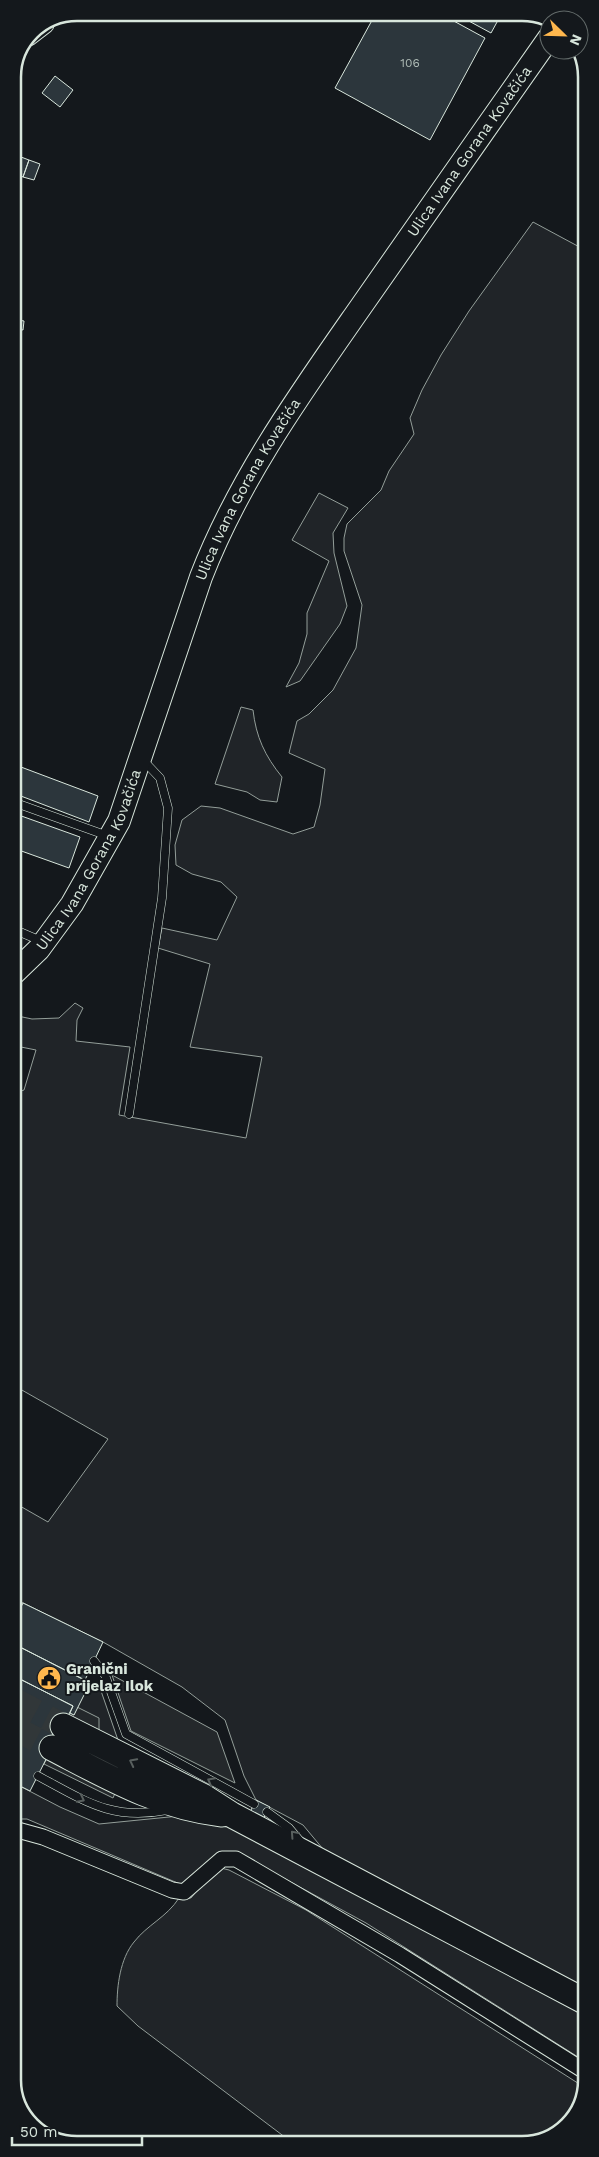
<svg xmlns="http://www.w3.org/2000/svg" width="599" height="2157" viewBox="0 0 599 2157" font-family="'Work Sans',sans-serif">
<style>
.green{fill:#202428;stroke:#939e99}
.parking{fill:#24282b;stroke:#939e99}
.building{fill:#2c363c;stroke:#d8e6dc}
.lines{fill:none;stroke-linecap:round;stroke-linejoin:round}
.primary-tunnel{stroke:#313739;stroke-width:25;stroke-dasharray:25 12;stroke-linecap:butt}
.service-casing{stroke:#d8e6dc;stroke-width:9}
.minor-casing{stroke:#d8e6dc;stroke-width:17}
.secondary-casing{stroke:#d8e6dc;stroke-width:24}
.primary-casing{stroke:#d8e6dc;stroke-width:27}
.service{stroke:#14181c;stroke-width:8}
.minor{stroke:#14181c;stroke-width:15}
.secondary{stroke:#14181c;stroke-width:22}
.primary{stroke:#14181c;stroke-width:25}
.oneway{stroke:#59605f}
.labels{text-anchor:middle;stroke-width:4;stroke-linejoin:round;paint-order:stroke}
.number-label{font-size:12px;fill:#adbab4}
.street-label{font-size:15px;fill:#d8e6dc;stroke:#14181c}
.poi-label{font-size:15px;font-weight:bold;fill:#d8e6dc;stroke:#14181c;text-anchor:start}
.rim{fill:none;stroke:#d8e6dc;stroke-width:2.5}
</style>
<rect width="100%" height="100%" fill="#14181c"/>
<path class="green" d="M533,222L585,250L586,1992L323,1849L303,1825L256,1800L244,1776L225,1720L182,1687L103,1642L13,1598V1502L48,1522L108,1439L13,1385V1094L24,1090L36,1050L16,1046L13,1044V1015L32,1019L59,1018L75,1003L83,1008L77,1020L76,1041L130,1047L119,1115L246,1138L262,1057L190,1047L210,964L158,948L162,928L217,940L237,897L221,882L192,874L176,865L175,845L182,820L201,806L220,808L293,834L314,827L320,805L325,769L289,753L297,721L309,714L333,690L356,648L362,605L344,551V538L347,524L381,490L389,471L414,434L410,418L422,390L441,355L469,311Z
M319,493L348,508L333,533L334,553L347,606L340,624L300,681L286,687L299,663L307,634V613L329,561L292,540Z
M241,707L253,710C256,737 265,756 282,777L277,802L260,800L247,792L215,784Z
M90,1683L100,1688L119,1743L99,1733L77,1707Z
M14,1783L60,1807L99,1824L199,1814L230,1824L586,2016V2062L366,1923L239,1854L187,1885L180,1884L27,1819H14Z
M217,1867L229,1870L306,1910L584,2087L573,2120L535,2143L294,2144L138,2026L117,2006C117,1986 120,1959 134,1942C147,1925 167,1917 179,1898H191Z"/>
<path class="parking" d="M112,1675L217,1732L235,1783L131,1731Z
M77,1707L99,1718V1733L68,1717L70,1713L74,1715Z
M48,1756L116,1791L113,1798L44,1764Z"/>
<path class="building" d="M376,13H439L485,38L430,140L335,88Z
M454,13H502L491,33Z
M55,76L73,90L60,107L42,93Z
M13,154L29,160L23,177L13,172Z
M29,160L40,164L34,180L23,177Z
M13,319L24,321L23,330L13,328Z
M13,764L98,796L89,822L13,793Z
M13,813L80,837L69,868L13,848Z
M23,1603L103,1642L85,1680L14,1644L13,1623Z
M14,1644L90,1683L74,1715L70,1713L73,1706L14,1676Z
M14,1676L73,1706L30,1791L14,1783Z
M256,1800L270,1807L263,1819L250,1812Z"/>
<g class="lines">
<path class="primary-tunnel" d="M14,1700L63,1726
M14,1728L52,1748"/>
<g class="service-casing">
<path id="service" d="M13,802L108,836
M13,929L41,941
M129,1114L162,898L168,808L160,778L142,759
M13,1617L16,1618
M94,1661L105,1675L126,1734L254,1804
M38,1776C85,1801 112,1821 167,1810
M267,1812L289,1828L300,1841"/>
</g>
<g class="minor-casing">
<path id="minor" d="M29,38L46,25
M14,1829L43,1837L172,1890L184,1892L222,1859H236L400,1955L586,2072"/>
</g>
<g class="secondary-casing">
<g id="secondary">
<path id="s1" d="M13,974L39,949L72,904L119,821L201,577C239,479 300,394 360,308C423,217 486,128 549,38"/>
</g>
</g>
<g class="primary-casing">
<path id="primary" d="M63,1726L204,1797L232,1815L586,2002
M52,1748C108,1777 159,1807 222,1814"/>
</g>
<use href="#service" class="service"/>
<use href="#minor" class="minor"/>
<use href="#secondary" class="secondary"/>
<use href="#primary" class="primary"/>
</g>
<defs><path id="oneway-chevron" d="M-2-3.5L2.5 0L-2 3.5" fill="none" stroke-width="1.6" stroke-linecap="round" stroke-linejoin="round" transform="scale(1.25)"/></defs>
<g class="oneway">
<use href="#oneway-chevron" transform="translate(133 1762) rotate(-153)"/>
<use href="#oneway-chevron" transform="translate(211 1781) rotate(-152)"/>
<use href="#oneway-chevron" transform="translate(81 1799) rotate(27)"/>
<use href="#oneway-chevron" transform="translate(294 1834) rotate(-132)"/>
</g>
<defs>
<g id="civic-disc" transform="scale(1.25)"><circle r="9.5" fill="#ffb74d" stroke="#14181c"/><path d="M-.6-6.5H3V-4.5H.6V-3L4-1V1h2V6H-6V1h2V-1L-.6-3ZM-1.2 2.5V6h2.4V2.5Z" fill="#111"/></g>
</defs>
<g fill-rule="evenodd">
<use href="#civic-disc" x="49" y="1678"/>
</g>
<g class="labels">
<g class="number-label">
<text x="410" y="67">106</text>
</g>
<g class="street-label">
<text dy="5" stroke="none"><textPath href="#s1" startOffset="949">Ulica Ivana Gorana Kovačića</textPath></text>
<text dy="5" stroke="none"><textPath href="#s1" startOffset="544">Ulica Ivana Gorana Kovačića</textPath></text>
<text dy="5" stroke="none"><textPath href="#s1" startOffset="139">Ulica Ivana Gorana Kovačića</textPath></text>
</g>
<g class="poi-label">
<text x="66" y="1674">Granični<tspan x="66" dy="17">prijelaz Ilok</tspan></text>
</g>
</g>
<path d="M0 0H599V2157H0ZM77 21H522A56 56 0 0 1 578 77V2080A56 56 0 0 1 522 2136H77A56 56 0 0 1 21 2080V77A56 56 0 0 1 77 21Z" fill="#14181c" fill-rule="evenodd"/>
<path class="rim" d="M77 21H522A56 56 0 0 1 578 77V2080A56 56 0 0 1 522 2136H77A56 56 0 0 1 21 2080V77A56 56 0 0 1 77 21Z"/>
<g transform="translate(564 35) rotate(113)"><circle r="24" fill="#14181c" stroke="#626a69"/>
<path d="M0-4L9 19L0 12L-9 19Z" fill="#ffb74d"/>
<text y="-8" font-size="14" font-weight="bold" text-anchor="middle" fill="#d8e6dc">N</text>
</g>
<path d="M12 2137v8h130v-8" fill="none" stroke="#d8e6dc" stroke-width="2.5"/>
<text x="20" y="2137" font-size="15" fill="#d8e6dc" stroke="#14181c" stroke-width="4" paint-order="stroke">50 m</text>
</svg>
